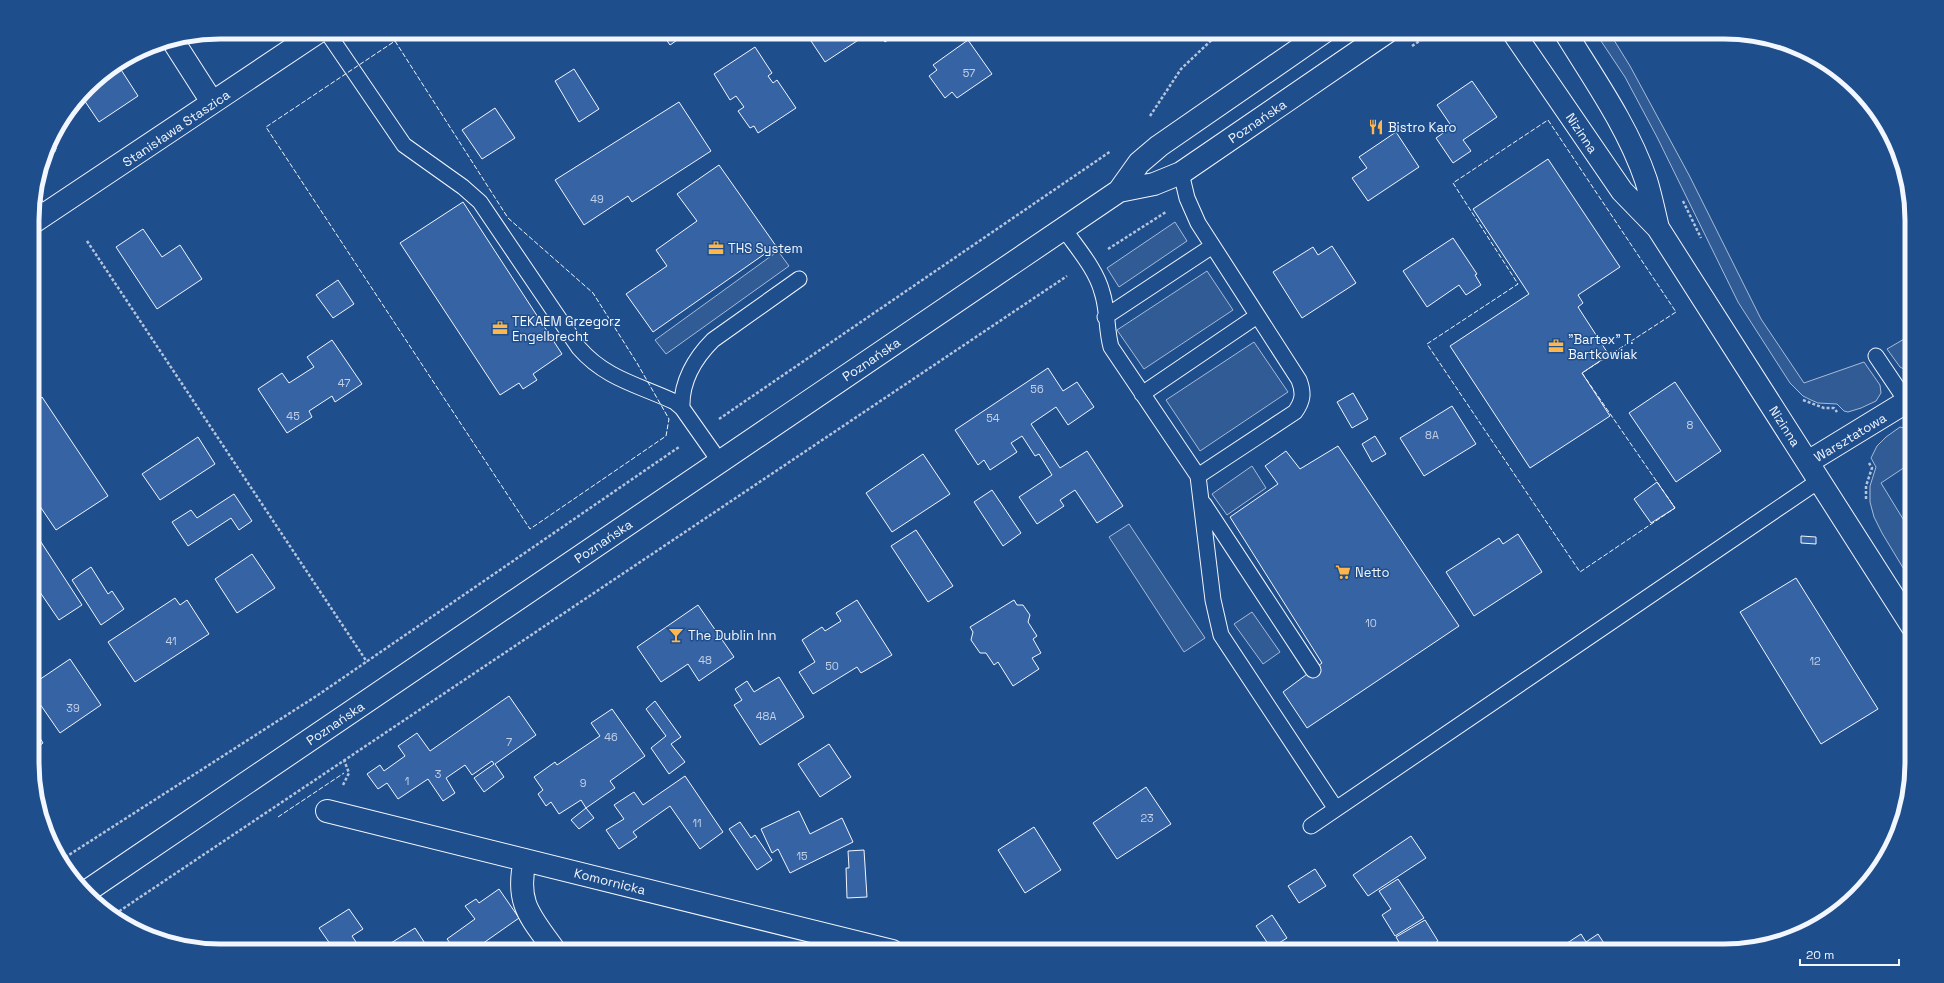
<svg xmlns="http://www.w3.org/2000/svg" width="1944" height="983" viewBox="0 0 1944 983" font-family="'Space Grotesk',sans-serif">
<style>
.built{fill:#305b95;stroke:#a8bbd7}
.building{fill:#3563a3;stroke:#f2f6ff}
.lines{fill:none;stroke-linecap:round;stroke-linejoin:round}
.service-casing{stroke:#f2f6ff;stroke-width:17}
.minor-casing{stroke:#f2f6ff;stroke-width:24}
.tertiary-casing{stroke:#f2f6ff;stroke-width:24}
.secondary-casing{stroke:#f2f6ff;stroke-width:24}
.path{stroke:#b3c4dc;stroke-width:2.5;stroke-dasharray:3 2;stroke-linecap:butt}
.service{stroke:#1f4e8c;stroke-width:15}
.minor{stroke:#1f4e8c;stroke-width:22}
.tertiary{stroke:#1f4e8c;stroke-width:22}
.secondary{stroke:#1f4e8c;stroke-width:22}
.fence{stroke:#f2f6ff;stroke-width:1;stroke-dasharray:5 2;stroke-linecap:butt}
.labels{text-anchor:middle;stroke-width:3;stroke-linejoin:round;paint-order:stroke}
.number-label{font-size:11px;fill:#c3d1e8}
.street-label{font-size:13px;fill:#f2f6ff;stroke:#1f4e8c}
.poi-label{font-size:13px;fill:#f2f6ff;stroke:#1f4e8c;text-anchor:start}
.rim{fill:none;stroke:#f2f6ff;stroke-width:5}
</style>
<rect width="100%" height="100%" fill="#1f4e8c"/>
<path class="built" d="M1595,32H1609L1630,66L1689,175L1761,319L1804,383L1864,362L1880,385L1881,393L1876,401L1861,408L1848,412L1844,411L1837,404L1818,403L1811,400L1803,396L1790,383L1738,302L1657,137L1625,77Z
M1175,222L1187,241L1119,287L1107,268Z
M778,251L789,266L666,354L655,340Z
M1207,271L1233,310L1144,369L1117,330Z
M1911,335V373L1900,367L1887,349Z
M1254,342L1288,392L1200,451L1166,400Z
M1900,427L1904,428L1911,433V463L1881,483L1911,532V581L1882,533L1874,517L1870,502V486L1876,467L1871,458L1877,446L1886,437Z
M1252,466L1266,488L1227,515L1212,494Z
M1129,524L1205,638L1184,652L1109,537Z
M1252,612L1280,652L1263,664L1234,624Z"/>
<path class="building" d="M661,32H685L686,34L670,45Z
M805,32H859L863,37L825,62Z
M878,32H899L885,42Z
M968,40L992,74L957,98L952,92L945,98L929,76L937,70L933,65Z
M755,47L772,73L768,76L773,83L777,80L796,108L758,133L754,126L750,128L738,111L744,107L736,96L730,100L714,74Z
M118,65L138,96L99,122L82,97L96,79Z
M574,69L599,109L579,122L555,81Z
M1472,81L1497,117L1463,140L1471,151L1453,163L1436,138L1452,127L1437,105Z
M679,102L711,151L632,202L628,196L584,225L555,180Z
M495,108L515,138L482,159L462,130Z
M1396,132L1419,167L1368,201L1352,178L1367,168L1359,157Z
M1548,159L1620,267L1578,295L1583,303L1578,307L1609,355L1582,373L1610,416L1530,468L1450,346L1529,294L1473,209Z
M719,165L776,246L653,332L626,294L667,266L656,250L697,221L677,194Z
M463,202L562,354L533,374L537,380L523,389L519,383L500,395L400,243Z
M143,229L162,257L180,245L202,279L157,309L116,247Z
M1453,238L1477,274L1475,275L1481,285L1466,295L1459,285L1427,307L1403,271Z
M1332,246L1356,283L1302,318L1273,272L1313,247L1318,255Z
M338,280L354,304L333,318L316,295Z
M332,340L362,384L335,402L332,396L309,411L312,417L287,433L258,389L282,373L289,383L314,367L307,357Z
M1048,368L1063,391L1077,382L1094,407L1068,425L1056,407L1031,424L1060,468L1087,451L1123,506L1097,523L1075,490L1060,500L1064,506L1037,524L1019,497L1052,475L1039,454L1035,456L1022,436L1011,443L1017,452L990,470L984,460L978,465L955,430Z
M1675,382L1721,451L1676,482L1629,413Z
M1353,393L1368,419L1352,428L1337,402Z
M42,397L108,496L56,530L33,496V403Z
M1452,406L1476,444L1424,476L1400,438Z
M1375,436L1386,454L1372,462L1362,444Z
M198,437L215,464L160,500L142,474Z
M1338,446L1459,626L1307,728L1283,692L1322,663L1230,517L1278,484L1265,466L1286,451L1300,469Z
M923,454L950,494L892,532L866,493Z
M1657,482L1675,508L1651,523L1634,499Z
M992,490L1021,533L1003,546L974,502Z
M234,494L252,521L239,530L231,518L188,546L172,522L191,510L197,518Z
M916,530L953,586L928,602L891,546Z
M1518,534L1542,572L1474,616L1446,572L1499,538L1503,544Z
M1801,536L1816,537V544L1801,543Z
M39,539L82,605L59,620L33,582V543Z
M252,554L275,588L237,613L215,579Z
M91,567L108,594L112,591L124,609L101,625L72,580Z
M1796,578L1878,709L1821,744L1740,612Z
M175,598L180,605L187,600L209,634L135,682L108,642Z
M857,600L892,655L861,673L857,667L813,694L799,672L815,662L802,640L822,627L825,631L841,621L836,613Z
M1014,600L1017,605H1023L1030,615L1028,622L1037,636L1033,639L1041,653L1032,658L1039,669L1013,686L998,662L994,665L986,653H980L971,640L973,632L970,627Z
M698,605L734,657L699,681L688,664L661,682L637,647Z
M70,659L101,705L60,733L33,694V684Z
M779,677L804,717L760,745L734,705L742,700L735,689L747,681L754,692Z
M509,696L536,735L495,764L504,777L484,792L474,778L494,764L492,761L472,775L465,765L446,778L455,793L443,801L428,779L398,799L387,783L378,789L367,774L380,765L384,771L405,756L398,746L417,733L430,751Z
M655,701L681,737L671,744L685,762L669,774L651,748L666,736L646,709Z
M612,709L645,756L610,781L615,788L586,808L581,800L559,814L551,802L546,806L538,794L543,790L534,777L555,762L557,765L600,736L591,723Z
M34,728L43,743L34,750Z
M829,744L851,777L820,797L798,764Z
M685,776L723,832L700,849L670,806L633,832L637,837L619,849L606,830L624,819L614,805L634,792L643,805Z
M1146,787L1171,824L1117,859L1093,823Z
M586,808L594,818L579,829L571,820Z
M799,811L810,834L842,818L853,842L790,873L778,849L772,853L761,829Z
M740,822L751,838L755,835L772,860L757,870L729,829Z
M1034,827L1061,870L1025,893L998,850Z
M1411,836L1426,858L1368,896L1353,875Z
M864,850L867,897L847,898L846,868H849L848,851Z
M1315,869L1326,886L1299,903L1288,886Z
M1398,879L1424,918L1395,936L1382,915L1391,909L1379,891Z
M499,889L519,918L472,951H456L447,939L475,919L465,906L476,899L479,903Z
M349,909L363,929L352,936L362,951H335L319,928Z
M1272,915L1287,938L1271,948L1256,926Z
M1425,920L1438,941L1422,951H1404L1396,937Z
M415,928L430,951H397L391,943Z
M1581,934L1586,942L1598,934L1609,951H1555Z
M1347,945L1350,951H1338Z"/>
<g class="lines">
<g class="service-casing">
<path id="service" d="M327,32L404,145L463,187L480,202L579,348C606,379 639,385 675,402L682,408L720,462
M1181,173L1187,198L1198,223L1299,380C1304,393 1303,401 1295,412L1198,476
M34,202L42,217
M1064,229C1077,248 1096,269 1102,292C1108,310 1106,329 1111,347L1198,476L1213,600L1221,635L1336,809
M1105,317L1211,247
M1876,356L1911,408
M1142,394L1257,316
M682,408C681,382 695,358 713,340L799,279
M1204,504L1313,670
M1311,826L1820,480"/>
</g>
<g class="minor-casing">
<path id="minor" d="M173,41L212,102
M32,223L318,32
M1808,462L1911,399
M327,811L892,951
M525,860C515,904 531,917 555,951"/>
</g>
<g class="tertiary-casing">
<path id="tertiary" d="M1513,32L1622,191L1658,228L1912,626
M1565,32C1594,79 1628,127 1646,180C1651,196 1654,212 1658,228"/>
</g>
<g class="secondary-casing">
<path id="secondary" d="M1119,191L1154,184L1181,173L1387,32
M87,891L1119,191L1139,163L1159,146L1324,32"/>
</g>
<path class="path" d="M1471,32L1485,37
M1412,46L1427,36L1440,32
M1150,116L1181,69L1220,32
M1683,201L1701,238
M87,241L367,662
M1108,249L1166,212
M1803,400L1824,408H1834L1837,412
M719,419L1111,151
M1866,499V486L1872,468L1869,463
M343,785L349,773L344,760
M61,860L318,695L679,447
M115,914L1067,276"/>
<use href="#service" class="service"/>
<use href="#minor" class="minor"/>
<use href="#tertiary" class="tertiary"/>
<use href="#secondary" class="secondary"/>
<path class="fence" d="M395,41L508,218L593,293L637,363L669,419L666,436L530,529L266,127Z
M1548,120L1676,312L1582,373L1675,508L1580,572L1427,344L1518,284L1453,183Z
M46,157L57,150L51,140
M278,817L344,773"/>
</g>
<defs>
<g id="restaurant-bare" transform="scale(1.2)"><path d="M-5-6h1v4h1v-4h1v4h1v-4h1v5L-1.5 .5V6h-2V.5L-5-1ZM5-6V6H3V1.5H1.5Q1.5-4 5-6Z" fill="#ffb74d" stroke="#1f4e8c" stroke-width="2.5" paint-order="stroke"/></g>
<g id="office-bare" transform="scale(1.2)"><path d="M-6-3h4V-5.5h4V-3h4V5H-6ZM-1-4.5V-3h2v-1.5ZM-6 0V1H6V0Z" fill="#ffb74d" stroke="#1f4e8c" stroke-width="2.5" paint-order="stroke"/></g>
<g id="supermarket-bare" transform="scale(1.2)"><path d="M-6-5.5h2.5l.6 2H6L4.5 2H-2.5L-4.4-4H-6ZM-1.5 3.2a1.3 1.3 0 1 0 .1 0ZM3 3.2a1.3 1.3 0 1 0 .1 0Z" fill="#ffb74d" stroke="#1f4e8c" stroke-width="2.5" paint-order="stroke"/></g>
<g id="bar-bare" transform="scale(1.2)"><path d="M-6-5H6L.8 .8V4.5H3.5V6h-7V4.5H-.8V.8Z" fill="#ffb74d" stroke="#1f4e8c" stroke-width="2.5" paint-order="stroke"/></g>
</defs>
<g fill-rule="evenodd">
<use href="#restaurant-bare" x="1376" y="127"/>
<use href="#office-bare" x="716" y="248"/>
<use href="#office-bare" x="500" y="328"/>
<use href="#office-bare" x="1556" y="346"/>
<use href="#supermarket-bare" x="1343" y="572"/>
<use href="#bar-bare" x="676" y="635"/>
</g>
<g class="labels">
<g class="number-label">
<text x="969" y="77">57</text>
<text x="597" y="203">49</text>
<text x="344" y="387">47</text>
<text x="1037" y="393">56</text>
<text x="293" y="420">45</text>
<text x="993" y="422">54</text>
<text x="1690" y="429">8</text>
<text x="1432" y="439">8A</text>
<text x="1371" y="627">10</text>
<text x="171" y="645">41</text>
<text x="705" y="664">48</text>
<text x="1815" y="665">12</text>
<text x="832" y="670">50</text>
<text x="73" y="712">39</text>
<text x="766" y="720">48A</text>
<text x="611" y="741">46</text>
<text x="509" y="746">7</text>
<text x="438" y="778">3</text>
<text x="407" y="785">1</text>
<text x="583" y="787">9</text>
<text x="1147" y="822">23</text>
<text x="697" y="827">11</text>
<text x="802" y="860">15</text>
</g>
<g class="street-label">
<text transform="translate(1257 121) rotate(-34)" y="5">Poznańska</text>
<text transform="translate(176 128) rotate(-34)" y="5">Stanisława Staszica</text>
<text transform="translate(1582 133) rotate(56)" y="5">Nizinna</text>
<text transform="translate(871 359) rotate(-34)" y="5">Poznańska</text>
<text transform="translate(1785 426) rotate(57)" y="5">Nizinna</text>
<text transform="translate(1850 437) rotate(-31)" y="5">Warsztatowa</text>
<text transform="translate(603 541) rotate(-34)" y="5">Poznańska</text>
<text transform="translate(335 723) rotate(-34)" y="5">Poznańska</text>
<text transform="translate(610 881) rotate(14)" y="5">Komornicka</text>
</g>
<g class="poi-label">
<text x="1388" y="132">Bistro Karo</text>
<text x="728" y="253">THS System</text>
<text x="512" y="326">TEKAEM Grzegorz<tspan x="512" dy="15">Engelbrecht</tspan></text>
<text x="1568" y="344">"Bartex" T.<tspan x="1568" dy="15">Bartkowiak</tspan></text>
<text x="1355" y="577">Netto</text>
<text x="688" y="640">The Dublin Inn</text>
</g>
</g>
<path d="M0 0H1944V983H0ZM220 39H1724A181 181 0 0 1 1905 220V763A181 181 0 0 1 1724 944H220A181 181 0 0 1 39 763V220A181 181 0 0 1 220 39Z" fill="#1f4e8c" fill-rule="evenodd"/>
<path class="rim" d="M220 39H1724A181 181 0 0 1 1905 220V763A181 181 0 0 1 1724 944H220A181 181 0 0 1 39 763V220A181 181 0 0 1 220 39Z"/>
<path d="M1800 959v6h99v-6" fill="none" stroke="#f2f6ff" stroke-width="2"/>
<text x="1806" y="959" font-size="12" fill="#f2f6ff" stroke="#1f4e8c" stroke-width="3" paint-order="stroke">20 m</text>
</svg>
